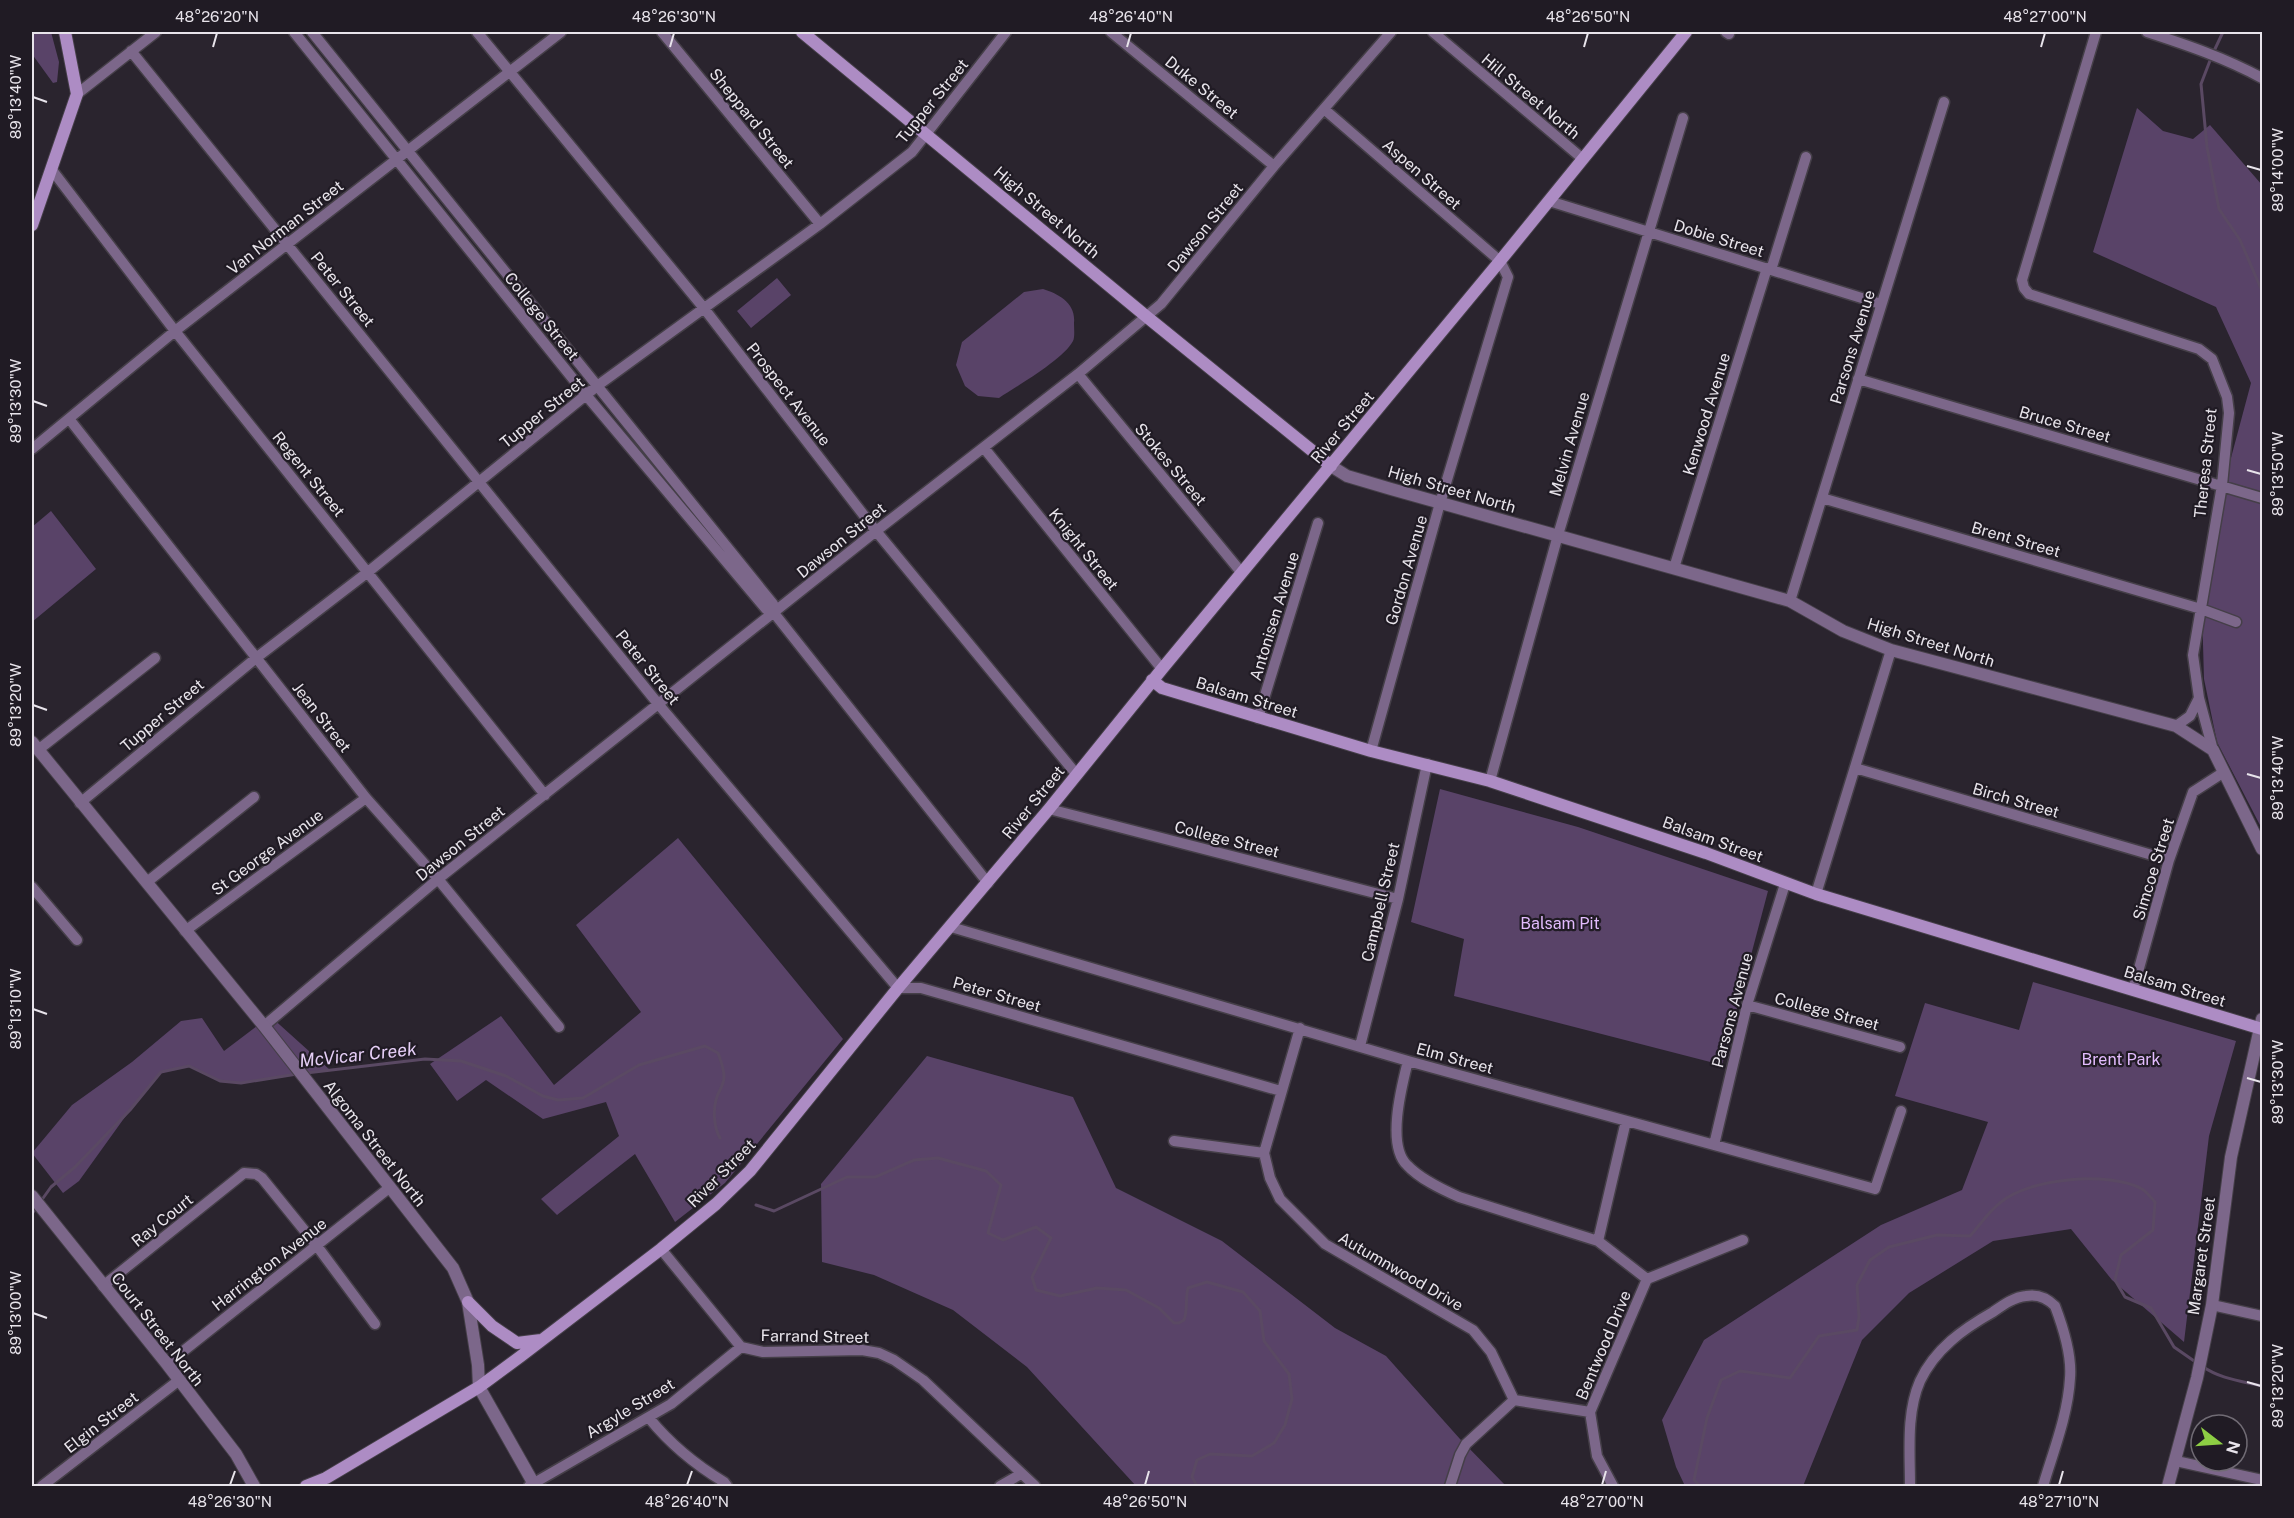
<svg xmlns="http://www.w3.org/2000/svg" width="2294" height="1518" viewBox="0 0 2294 1518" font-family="'Public Sans',sans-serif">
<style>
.green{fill:#594368}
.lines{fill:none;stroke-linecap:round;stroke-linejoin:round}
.stream{stroke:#5a4963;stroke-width:3}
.minor-casing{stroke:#453f48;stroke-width:13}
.tertiary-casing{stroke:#453f48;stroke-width:14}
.secondary-casing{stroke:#453f48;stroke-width:14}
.minor{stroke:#7c678a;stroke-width:10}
.tertiary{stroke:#7c678a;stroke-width:12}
.secondary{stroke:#ad8cc4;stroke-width:12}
.ticks{fill:none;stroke:#e8e4eb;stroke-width:2}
.labels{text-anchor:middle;stroke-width:4.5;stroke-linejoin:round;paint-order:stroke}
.street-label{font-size:16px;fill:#e8e4eb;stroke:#201b24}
.park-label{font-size:16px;fill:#e3bcfe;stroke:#201b24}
.water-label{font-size:18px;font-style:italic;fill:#e5cef6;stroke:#201b24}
.neatline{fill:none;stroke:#e8e4eb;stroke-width:2}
.ticks-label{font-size:15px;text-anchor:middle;fill:#e8e4eb}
</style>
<rect width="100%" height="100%" fill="#2a242e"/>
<path class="green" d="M32,32H51L59,62L57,82L53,83L32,54Z
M2137,108L2163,131L2193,139L2210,125L2262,185V829L2217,742L2204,679L2202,609L2224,484L2251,383L2216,307L2093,252Z
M777,278L791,295L751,328L737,311Z
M1043,289C1059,294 1076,303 1074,323C1074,328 1075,337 1073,341C1064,359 1017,386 999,398L978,396L965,386L956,365L962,342L1024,292Z
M51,511L96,569L32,622V527Z
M1440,789L1578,827L1768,891L1722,1065L1454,996L1464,939L1411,922Z
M678,838L843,1039L725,1183L675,1222L635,1154L557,1215L541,1199L619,1136L606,1102L543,1119L486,1080L457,1101L430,1064L501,1016L554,1085L641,1012L576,925Z
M2033,982L2236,1041L2209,1136L2184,1342L2112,1280L2071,1229L1993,1241L1909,1293L1862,1340L1803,1486H1685L1676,1467L1662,1420L1704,1340L1881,1225L1962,1190L1988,1122L1895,1096L1925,1003L2019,1030Z
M270,1016L330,1070L241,1083L220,1081L189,1066L161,1072L130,1110L79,1181L63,1193L32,1153L72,1105L132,1062L181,1021L202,1018L224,1051Z
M927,1056L1073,1097L1116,1188L1222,1241L1335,1328L1386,1356L1460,1439L1506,1486H1136L1027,1367L953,1310L874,1275L822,1262L821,1184Z"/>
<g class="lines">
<path class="stream" d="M2214,51L2223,32
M2211,58L2201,84L2207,147L2219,209L2240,240L2262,291
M306,1073L425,1059L461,1061L506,1076L543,1096L558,1100L583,1098L639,1065L705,1046L718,1053C721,1061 724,1068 724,1077C724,1086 718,1091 716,1100C713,1111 714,1128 720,1138
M41,1201L51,1187L75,1167L130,1110L161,1072L189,1066L220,1081L241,1083L297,1074
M756,1205L774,1211L847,1177H875L914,1160L938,1158L986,1171L1001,1185L988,1233L1003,1240L1036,1227L1051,1238L1032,1277L1036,1290L1060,1296L1097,1288L1126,1290L1159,1308L1174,1323H1179L1184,1320C1188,1310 1185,1300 1188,1288L1207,1282L1243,1292L1260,1311L1264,1341L1289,1374L1292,1399L1285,1425L1274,1443L1252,1456L1210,1454L1197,1460L1192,1477L1197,1486
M32,1214L37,1206
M2202,1366C2220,1379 2241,1381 2262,1386
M1700,1486L1694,1480L1707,1418L1721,1380L1740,1371L1790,1378L1819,1336L1857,1330L1859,1317L1857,1285L1870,1260L1889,1247L1937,1235L1970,1236C1980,1225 1989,1211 2001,1202C2030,1178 2109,1171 2142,1189C2147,1192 2151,1198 2155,1202L2153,1230L2121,1255L2115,1280L2125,1297L2151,1308L2174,1347L2197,1363"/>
<g class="minor-casing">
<path id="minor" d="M294,32L586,395L766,609L774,613L988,883
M312,32L773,604L774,613
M477,32L703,307L876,531L1077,775
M662,32L820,224
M1111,32L1274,166
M1433,32L1583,159
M1726,32L1729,34
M2096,32L2022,280L2024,288L2029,294L2199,349L2212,359L2227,397L2229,413L2222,485L2193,655L2199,698L2213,750
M2147,32C2187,45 2225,58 2262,78
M131,51L659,705L898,988H921L1281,1091
M77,94L156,32
M1324,109L1500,261L1508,277L1440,503L1371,751
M52,170L175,331L545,795
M1549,201L1881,304
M1771,270L1806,157
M1078,374L1241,572
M1858,379L2262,498
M70,420L366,798L438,879L559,1027
M984,448L1162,669
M32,449L175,331L561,32
M1822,498L2201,609L2236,622
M1674,568L1767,268
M1790,601L1944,102
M1258,718L1318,523
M2176,726L2190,716L2199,698
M38,750L155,658
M1855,768L2169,860
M1490,781L1558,535L1683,118
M80,803L256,658L368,572L597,386L820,224L912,152L1006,32
M1049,809L1398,899
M147,882L254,797
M32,887L77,940
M1816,894L1891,650
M951,927L1408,1061L1875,1189L1901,1111
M185,931L366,798
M2133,990L2169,860L2193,792L2224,772
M1747,1005L1900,1047
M264,1026L438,879L876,531L1078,374L1161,304L1274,166L1391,32
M1300,1028L1264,1153L1270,1178L1280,1199L1325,1244L1473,1330L1491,1352L1514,1400
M1360,1046L1398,899L1427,764
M1408,1061C1402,1085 1386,1145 1407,1165C1420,1179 1441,1189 1459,1197L1598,1241L1647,1279
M1174,1141L1264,1153
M1714,1145L1747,1005L1785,884
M1598,1241L1626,1121
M661,1249L741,1347L763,1352L862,1350L879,1353L894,1360L923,1380L1035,1486
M103,1286L244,1173L256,1174L262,1178L317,1246L375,1324
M2212,1305L2262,1316
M167,1364L389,1188
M1514,1400L1590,1412
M649,1418C671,1445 694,1464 724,1482L727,1486
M2176,1461L2262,1480
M42,1486L178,1381
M529,1486L671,1404L741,1347
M1000,1486L1021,1474
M1450,1486L1460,1455L1466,1444L1514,1400
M1613,1486L1597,1456L1590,1412L1647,1279L1743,1240
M1910,1486C1910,1452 1906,1413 1920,1381C1935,1349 1963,1329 1993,1312C2003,1305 2014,1297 2026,1296C2037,1294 2047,1298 2055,1306C2063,1327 2072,1355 2070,1378C2068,1415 2053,1452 2043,1486"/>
</g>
<g class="tertiary-casing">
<path id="tertiary" d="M1331,466L1347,476L1391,489L1790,601L1843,631L1891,650L2176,726L2213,750L2262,849
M32,742L264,1026L453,1268L468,1302L478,1365L479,1387L535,1486
M32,1196L167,1364L236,1454L254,1486
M2168,1486L2197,1378L2212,1305L2231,1157L2262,1019"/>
</g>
<g class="secondary-casing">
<path id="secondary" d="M802,32L1147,317L1331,466
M32,225L77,94L65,32
M1152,680L1162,688L1371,751L1490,781L1706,853L1816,894L2262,1029
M468,1302L492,1326L517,1343L541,1340
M306,1486L326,1478L479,1387L521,1356L661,1249L716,1204L750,1171L898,988L1049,809L1162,669L1500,261L1686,32"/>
</g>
<use href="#minor" class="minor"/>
<use href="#tertiary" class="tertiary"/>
<use href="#secondary" class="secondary"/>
</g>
<path class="ticks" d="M213,47L217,33M670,47L674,33M1127,47L1131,33M1584,47L1588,33M2041,47L2045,33M33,97L47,102M2247,166L2261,170M33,401L47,406M2247,470L2261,474M33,705L47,710M2247,774L2261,778M33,1009L47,1014M2247,1078L2261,1082M33,1313L47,1318M2247,1382L2261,1386M230,1485L235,1471M687,1485L692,1471M1145,1485L1149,1471M1602,1485L1606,1471M2059,1485L2063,1471"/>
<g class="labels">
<g class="street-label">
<text transform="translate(1202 87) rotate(39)" y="6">Duke Street</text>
<text transform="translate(1531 96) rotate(40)" y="6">Hill Street North</text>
<text transform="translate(932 101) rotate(-51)" y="6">Tupper Street</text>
<text transform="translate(752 118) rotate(51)" y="6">Sheppard Street</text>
<text transform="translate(1422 174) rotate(41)" y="6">Aspen Street</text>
<text transform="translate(1047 212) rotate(40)" y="6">High Street North</text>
<text transform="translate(285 227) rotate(-38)" y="6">Van Norman Street</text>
<text transform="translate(1205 227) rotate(-51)" y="6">Dawson Street</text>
<text transform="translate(1719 238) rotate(17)" y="6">Dobie Street</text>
<text transform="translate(343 289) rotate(51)" y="6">Peter Street</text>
<text transform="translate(542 316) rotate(51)" y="6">College Street</text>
<text transform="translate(1852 347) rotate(-73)" y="6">Parsons Avenue</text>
<text transform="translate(789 394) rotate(52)" y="6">Prospect Avenue</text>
<text transform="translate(542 412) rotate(-39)" y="6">Tupper Street</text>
<text transform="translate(1706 414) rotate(-73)" y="6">Kenwood Avenue</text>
<text transform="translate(2065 424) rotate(16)" y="6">Bruce Street</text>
<text transform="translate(1342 427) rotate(-50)" y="6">River Street</text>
<text transform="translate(1569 444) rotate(-74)" y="6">Melvin Avenue</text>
<text transform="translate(2205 463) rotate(-84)" y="6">Theresa Street</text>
<text transform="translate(1171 464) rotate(50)" y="6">Stokes Street</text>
<text transform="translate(309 474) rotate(51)" y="6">Regent Street</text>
<text transform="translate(1452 489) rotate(16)" y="6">High Street North</text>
<text transform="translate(2016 539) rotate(16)" y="6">Brent Street</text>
<text transform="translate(841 540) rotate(-39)" y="6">Dawson Street</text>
<text transform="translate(1084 549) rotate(51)" y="6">Knight Street</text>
<text transform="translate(1406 570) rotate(-74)" y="6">Gordon Avenue</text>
<text transform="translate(1274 616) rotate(-73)" y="6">Antonisen Avenue</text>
<text transform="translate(1931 642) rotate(17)" y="6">High Street North</text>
<text transform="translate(648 667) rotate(51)" y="6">Peter Street</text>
<text transform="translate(1247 697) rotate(17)" y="6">Balsam Street</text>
<text transform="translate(162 715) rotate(-40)" y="6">Tupper Street</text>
<text transform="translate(322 717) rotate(52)" y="6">Jean Street</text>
<text transform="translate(2016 800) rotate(16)" y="6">Birch Street</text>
<text transform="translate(1033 802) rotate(-51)" y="6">River Street</text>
<text transform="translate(1227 839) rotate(14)" y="6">College Street</text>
<text transform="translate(1713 839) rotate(20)" y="6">Balsam Street</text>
<text transform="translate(460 843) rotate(-39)" y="6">Dawson Street</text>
<text transform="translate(267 852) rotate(-36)" y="6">St George Avenue</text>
<text transform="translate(2153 869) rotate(-73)" y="6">Simcoe Street</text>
<text transform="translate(1380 902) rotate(-77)" y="6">Campbell Street</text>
<text transform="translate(2175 986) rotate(17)" y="6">Balsam Street</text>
<text transform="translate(997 994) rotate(16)" y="6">Peter Street</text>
<text transform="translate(1732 1010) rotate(-75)" y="6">Parsons Avenue</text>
<text transform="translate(1827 1011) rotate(15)" y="6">College Street</text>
<text transform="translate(1455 1058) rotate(15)" y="6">Elm Street</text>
<text transform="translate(375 1143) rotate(52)" y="6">Algoma Street North</text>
<text transform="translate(721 1173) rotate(-45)" y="6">River Street</text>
<text transform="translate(162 1220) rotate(-39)" y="6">Ray Court</text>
<text transform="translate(2201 1256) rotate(-82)" y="6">Margaret Street</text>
<text transform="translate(269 1264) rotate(-38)" y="6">Harrington Avenue</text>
<text transform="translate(1401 1271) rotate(30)" y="6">Autumnwood Drive</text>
<text transform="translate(158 1329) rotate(52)" y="6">Court Street North</text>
<text transform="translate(815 1336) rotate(1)" y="6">Farrand Street</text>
<text transform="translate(1603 1345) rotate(-67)" y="6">Bentwood Drive</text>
<text transform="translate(630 1408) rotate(-31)" y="6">Argyle Street</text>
<text transform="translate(101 1422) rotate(-38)" y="6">Elgin Street</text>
</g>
<g class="park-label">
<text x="1560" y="929">Balsam Pit</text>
<text x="2121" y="1065">Brent Park</text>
</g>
<g class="water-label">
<text transform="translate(358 1055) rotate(-6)" y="6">McVicar Creek</text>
</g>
</g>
<rect width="2294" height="1518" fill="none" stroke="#201b24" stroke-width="66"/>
<g transform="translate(2219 1443) rotate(107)"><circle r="28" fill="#201b24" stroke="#706b74" stroke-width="1.5"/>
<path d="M0-4.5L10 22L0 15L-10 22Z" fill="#8dce44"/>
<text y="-9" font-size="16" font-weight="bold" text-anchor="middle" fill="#e8e4eb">N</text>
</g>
<rect x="33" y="33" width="2228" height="1452" class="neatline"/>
<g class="ticks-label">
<text x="217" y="22">48°26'20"N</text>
<text x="674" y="22">48°26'30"N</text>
<text x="1131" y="22">48°26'40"N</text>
<text x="1588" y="22">48°26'50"N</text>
<text x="2045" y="22">48°27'00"N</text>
<text transform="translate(16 97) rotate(-90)" y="5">89°13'40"W</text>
<text transform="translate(2278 170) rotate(-90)" y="5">89°14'00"W</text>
<text transform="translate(16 401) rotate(-90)" y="5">89°13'30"W</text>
<text transform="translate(2278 474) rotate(-90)" y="5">89°13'50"W</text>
<text transform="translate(16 705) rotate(-90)" y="5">89°13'20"W</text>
<text transform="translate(2278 778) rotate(-90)" y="5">89°13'40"W</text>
<text transform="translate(16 1009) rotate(-90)" y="5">89°13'10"W</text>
<text transform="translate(2278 1082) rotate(-90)" y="5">89°13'30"W</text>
<text transform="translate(16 1313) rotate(-90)" y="5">89°13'00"W</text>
<text transform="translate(2278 1386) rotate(-90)" y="5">89°13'20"W</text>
<text x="230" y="1507">48°26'30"N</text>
<text x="687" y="1507">48°26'40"N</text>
<text x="1145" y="1507">48°26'50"N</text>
<text x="1602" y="1507">48°27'00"N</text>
<text x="2059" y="1507">48°27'10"N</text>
</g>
</svg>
